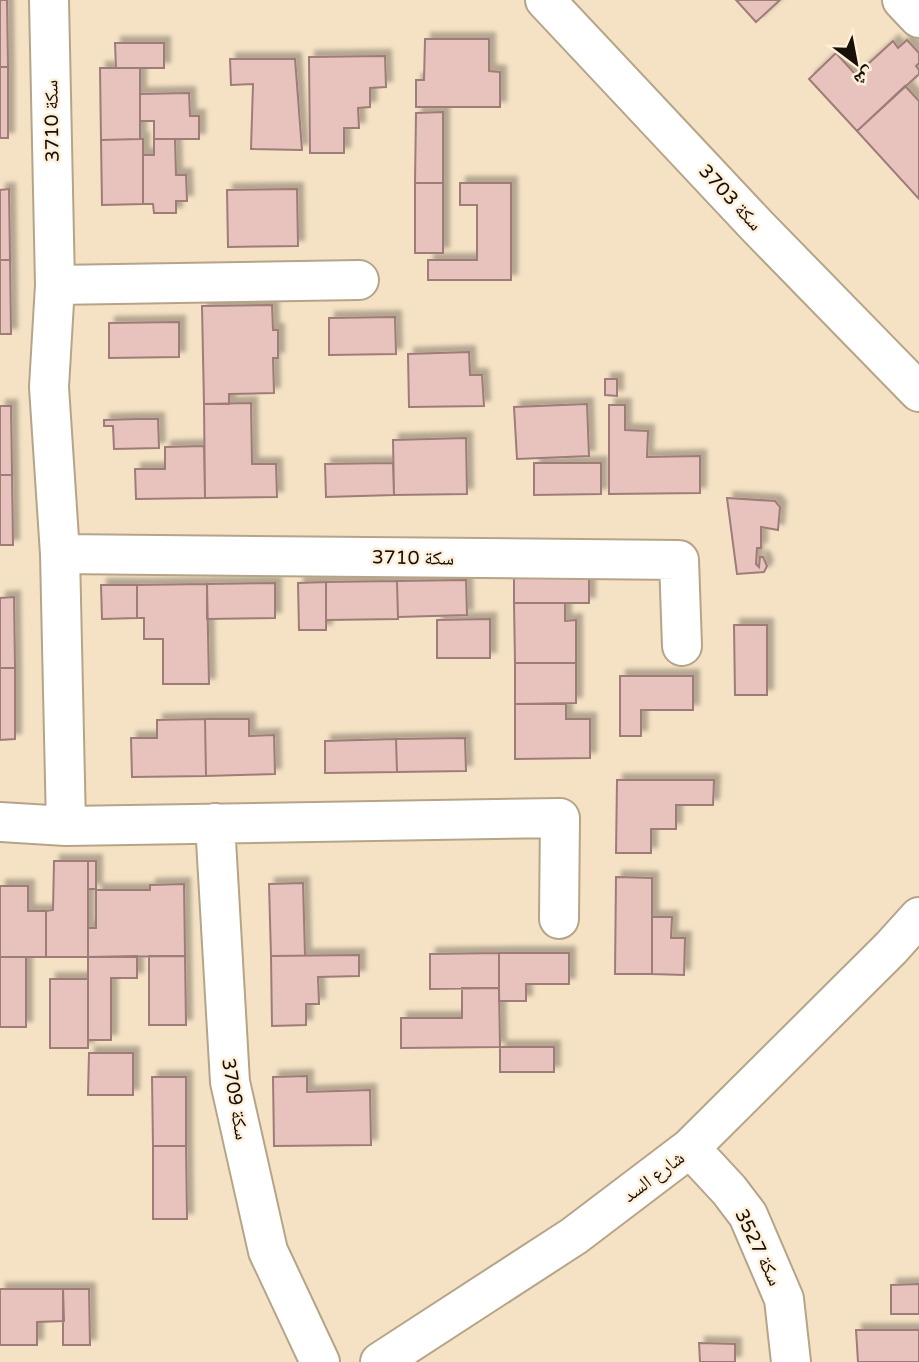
<svg xmlns="http://www.w3.org/2000/svg" width="919" height="1362" viewBox="0 0 919 1362" font-family="'Varela Round','Noto Naskh Arabic',sans-serif">
<style>
.building{fill:#e8c3be;stroke:#9e7c78;stroke-width:2;filter:url(#shadow)}
.lines{fill:none;stroke-linecap:round;stroke-linejoin:round}
.minor-casing{stroke:#b6a489;stroke-width:42}
.minor{stroke:#fff;stroke-width:38}
.labels{text-anchor:middle;stroke-width:5;stroke-linejoin:round;paint-order:stroke}
.street-label{font-size:19px;fill:#161006;stroke:#ffefd9}
</style>
<defs>
<filter id="shadow"><feDropShadow dx="6" dy="-6" stdDeviation="2" flood-color="#0004"/></filter>
</defs>
<rect width="100%" height="100%" fill="#f5e2c5"/>
<path class="building" d="M0,0H7L8,67H0Z
M736,0H780L756,22Z
M425,39H489V71L500,72V107H416V80H424Z
M907,40L919,53V63L916,66L919,70V74L857,131L809,79L836,53L856,75L893,41L898,48Z
M115,43H164V68H116Z
M385,56L386,87L370,88V107L358,108L359,128H344V153H310L309,57Z
M230,59H295L302,150L251,149L253,84L231,85Z
M0,67H8V138H0Z
M100,68H140V139L101,140Z
M905,86L919,101V199L857,131Z
M189,93L190,116H199V139H154V121H140V94Z
M443,112V183H415L416,113Z
M140,139H143V204L102,205L101,140Z
M154,139H175L176,175H186L187,201H176V213H154L153,204H143V155H154Z
M415,183H443V253H415Z
M460,183H511V280H428V260H477V205H460Z
M9,189L10,260H0V190Z
M297,189L298,246L228,247L227,190Z
M0,260H10L11,334H0Z
M272,305L273,330H278V358H273L274,393L229,394V404H204L202,306Z
M395,317L396,354L329,355V318Z
M179,322V357L109,358V323Z
M469,352L470,375H482L484,406L409,407L408,354Z
M605,379H617V396L605,395Z
M251,403L252,464H276L277,497L205,498L204,404Z
M587,404L589,456L517,459L514,407Z
M609,405H625V430L648,431L647,457L700,456V493L609,494Z
M0,406H11L12,475H0Z
M137,419H158L159,448L114,449L113,426H104V420Z
M466,438L467,494L394,495L393,440Z
M204,446L205,498L136,499L135,469H165V447Z
M393,463L394,495L326,497L325,464Z
M534,463H601V494L534,495Z
M0,475H12L13,545H0Z
M727,498L775,501L780,507L778,530L761,527V548H757L756,564L759,567L760,557H763L767,566L764,572L737,574Z
M589,565V603H514V566Z
M466,580L467,615L398,617L397,581Z
M397,581L398,619L326,620V582Z
M326,582V630H299L298,583Z
M275,583V618L207,619V584Z
M207,584L209,684H163V639H144V618H137V585Z
M101,585H137V618L102,619Z
M14,597L15,668H0V598Z
M514,603H565V621L576,620V663H515Z
M490,619V658H437V620Z
M734,625H767V695H735Z
M515,663H576V703L515,704Z
M0,668H15V739L0,740Z
M620,676H693V710H641V736H620Z
M515,704H566V719H590V758L515,759Z
M205,719H249V736L274,735L275,774L206,776Z
M205,719L206,776L132,777L131,738H157V720Z
M465,738L466,771L397,772L396,739Z
M396,739L397,772L325,773V741Z
M617,780H714L713,805H676V829H651V853H616Z
M54,861H88V957H46V911L53,910Z
M88,861H96V889H88Z
M616,877L652,878V974H615Z
M303,883L305,956H271L269,884Z
M184,884L185,956L88,957V928H96V890H150V885Z
M0,886H28V911H46V957H0Z
M652,917H672L671,938H685L684,975L652,974Z
M499,953H569V984H526V1001H499Z
M499,953V988L430,989V954Z
M359,955V976L318,977L319,1004H306V1025L272,1026L271,956Z
M137,956V978H111V1040H88V957Z
M149,956H185L186,1025H149Z
M0,957H26V1027H0Z
M50,979H88V1048H50Z
M462,988H499L500,1047L401,1048V1018H462Z
M500,1047H554V1072H500Z
M89,1053H133V1095H88Z
M307,1076V1092L370,1090L371,1145L274,1146L273,1077Z
M152,1077H186V1146H153Z
M153,1146H186L187,1219H153Z
M919,1284V1314H891V1285Z
M0,1289H63L64,1321L37,1322V1345H0Z
M63,1289H89L90,1345H63Z
M856,1330H919V1362H858Z
M699,1343L735,1344V1362H700Z"/>
<g class="lines">
<g class="minor-casing">
<path id="minor" d="M49,0L55,285L49,387L60,554L66,826
M545,0L757,226L919,392
M902,0L919,18
M55,285L359,280
M60,554L679,560L682,646
M0,822L66,826L560,818L559,919
M215,823L230,1082L268,1251L320,1362
M690,1148L729,1190L748,1215L784,1299L791,1362
M380,1362L574,1236L690,1148L891,948L919,917"/>
</g>
<use href="#minor" class="minor"/>
</g>
<g class="labels">
<g class="street-label">
<text transform="translate(51 121) rotate(-91)" y="7">سكة 3710</text>
<text transform="translate(731 197) rotate(47)" y="7">سكة 3703</text>
<text transform="translate(413 557) rotate(1)" y="7">سكة 3710</text>
<text transform="translate(236 1099) rotate(80)" y="7">سكة 3709</text>
<text transform="translate(653 1176) rotate(-37)" y="7">شارع السد</text>
<text transform="translate(759 1247) rotate(64)" y="7">سكة 3527</text>
</g>
</g>
<g transform="translate(856 63) rotate(148)" stroke="#ffefd9" stroke-width="5" paint-order="stroke">
<path d="M0-5L12 26L0 18L-12 26Z" fill="#161006"/>
<text y="-10" font-size="19" font-weight="bold" text-anchor="middle" fill="#161006">ش</text>
</g>
</svg>
